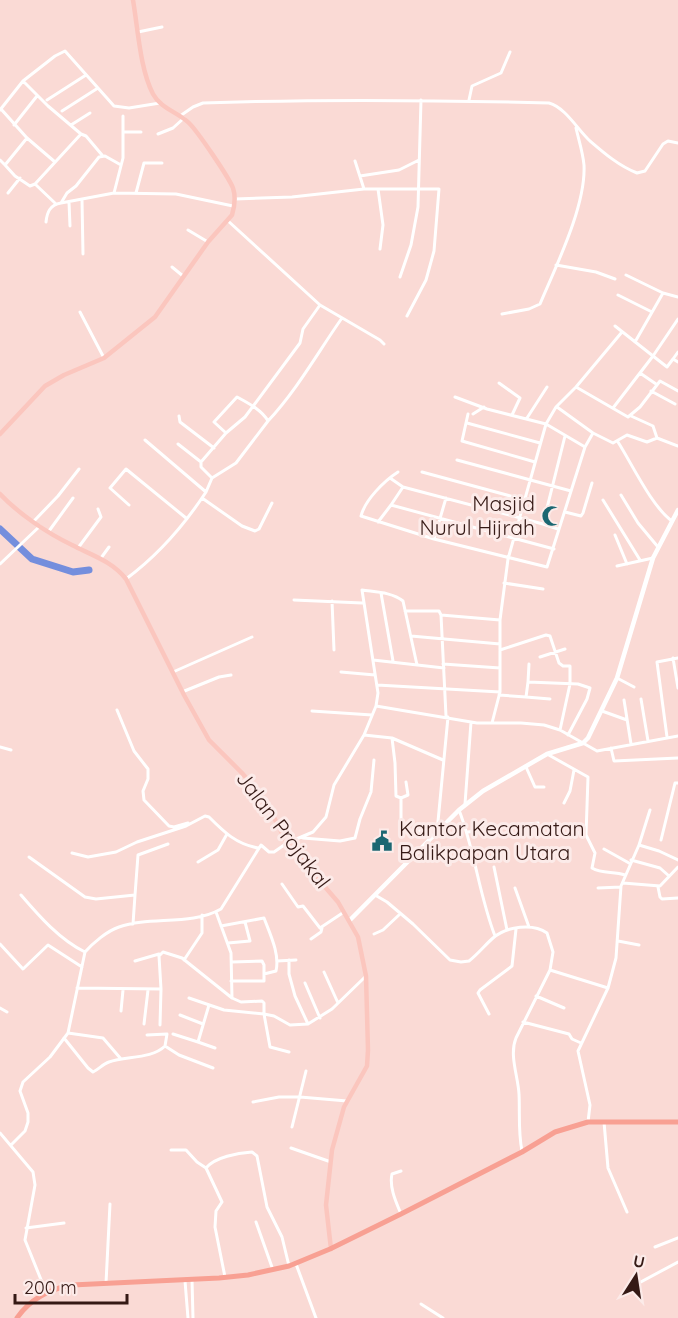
<svg xmlns="http://www.w3.org/2000/svg" width="678" height="1318" viewBox="0 0 678 1318" font-family="Quicksand,sans-serif">
<style>
.lines{fill:none;stroke-linecap:round;stroke-linejoin:round}
.river{stroke:#748edd;stroke-width:7}
.street{stroke:#fff;stroke-width:3}
.secondary{stroke:#fff;stroke-width:4.5}
.primary{stroke:#fbc6be;stroke-width:4.5}
.highway{stroke:#f8a093;stroke-width:5}
.labels{text-anchor:middle;stroke-width:6;stroke-linejoin:round;paint-order:stroke}
.poi-label{font-size:21px;fill:#351915;stroke:#fcebe9;text-anchor:end}
.street-label{font-size:21px;fill:#351915;stroke:#fcebe9}
</style>
<rect width="100%" height="100%" fill="#fadad5"/>
<g class="lines">
<path class="river" d="M0,529L32,559L73,572L89,570"/>
<path class="street" d="M138,32L162,27
M23,81L48,106L81,134
M47,100L86,75
M469,100L472,86L501,73L510,52
M1,109L27,138L55,162
M0,110L23,81L55,56L65,51L114,106L129,108L160,103
M62,111L98,88
M180,116L193,107L203,103C318,99 433,100 549,103C566,108 577,129 590,141C604,153 619,166 637,173L645,171L663,144L668,141L678,143
M14,125L37,96
M71,125L90,113
M123,132H141
M158,134L173,128L184,118
M27,138L5,165L15,176L30,186L35,184L81,134L86,136L102,155
M0,160L5,165
M355,161L364,189
M121,165L105,156L99,157L76,186L67,193L61,203L114,193L176,194L233,206
M360,176L399,170L419,160
M35,184L56,204
M378,189L383,225L380,249
M8,193L20,178
M114,193L123,158V116
M136,193L144,163H162
M235,199L292,197L364,189H439L434,251L426,280L407,316
M82,200L83,254
M69,202L70,226
M227,220L320,305L380,340L384,344
M46,222C47,212 50,205 61,203
M188,230L208,242
M556,265L596,272L615,279
M172,267L183,276
M626,275L663,293L678,297
M400,277L411,245L418,207L421,100
M618,295L652,312
M80,312L104,358
M502,314L529,309L540,304C556,266 586,206 584,165C583,153 579,141 576,128
M678,319L653,356L667,367L673,359L678,362
M635,342L663,293
M673,359L678,352
M640,373L656,384
M499,383L520,398L512,415
M576,387L628,417L640,407L660,381L678,391
M651,391L675,404
M455,397L487,409L546,424L585,447
M557,407L593,433L613,443L627,435L647,442L657,438L678,446
M613,408L653,356L615,326
M468,414L462,441L535,462
M473,414L484,407
M179,416L180,422L214,448
M631,416L653,426L657,438
M527,418L547,387
M268,421C297,390 318,352 342,318
M467,423L540,443
M226,433L214,422L237,397C248,403 262,410 268,421L236,463L212,478L201,467V462L226,433L245,417L300,343L303,329L320,305
M618,442C632,464 652,507 672,521
M178,444L201,462
M457,460L571,491
M398,472C384,481 365,500 361,516L434,539L547,567L585,447L593,433
M422,472L525,500
M390,478L403,487
M206,492L212,478
M621,495L638,523L658,547
M202,498L242,526L255,531L259,529L272,503
M603,500L640,560
M129,505L110,488L126,469L186,518
M391,505L403,487L543,524L565,436
M565,512L581,516L583,513L592,483
M34,521L58,496L79,469
M378,522L391,505L554,549
M543,524L558,529
M49,531L73,498
M615,535L627,564
M434,539L446,498
M78,548L101,517L98,509
M101,558L109,547
M0,564L40,526
M617,566L653,558
M126,579C157,556 185,524 206,492L145,440
M504,583L543,589
M381,593L393,661
M294,600L362,603
M332,601L334,650
M405,611H439L441,615
M411,636L500,644
M500,650L546,635L550,636L559,663L563,666H570V684L560,730
M540,657L565,649
M673,658L678,688
M373,660L444,668
M443,664L500,668
M529,664L528,682L578,684L590,688L587,699L568,735
M173,672L252,637
M341,672L375,675
M617,678L634,687
M377,685L500,692
M182,692L219,677L231,675
M499,695L526,697L528,682
M526,697L550,699
M641,699L648,741
M624,700L631,744
M376,706L477,723H521L544,725L560,730L597,751L678,736
M117,710L134,751L148,769V779L143,791L144,800L169,826L174,827L188,823
M312,711L372,715
M602,711L627,720
M446,716L441,615L500,620
M492,723L500,692V620L508,559L546,424L556,407L576,387L622,332
M364,735L392,738L443,760
M667,737L657,662L678,658
M392,738L395,763L396,796L401,798V830L424,831L433,836
M0,747L11,750
M611,748L614,761L678,758
M547,754L588,777L586,835L595,853L592,868C602,874 614,871 625,875
M526,767L535,787H544
M401,798L408,795L406,782
M564,803L570,791L574,770
M465,804L471,722
M459,810C475,851 479,895 495,936
M572,831L586,835
M437,832L448,717
M468,832L538,823
M303,838L340,841L355,838L360,819L371,792L374,760
M661,840L675,783H678
M639,845L659,851L678,860
M604,849L629,863
M72,853L88,857L116,852L137,842L186,826L205,816L209,817C224,832 236,844 258,848
M29,857L85,897L96,899L135,895L133,924
M631,860L660,868L669,876
M198,862L218,850L227,834
M494,867L507,930
M623,883L660,886L678,867
M282,884L298,907L303,906L320,928L344,912
M658,887L660,897L662,899L678,898
M515,888L529,927
M598,888L621,887
M21,895C39,916 60,940 85,952
M135,895L138,855L168,844
M375,895L387,902L413,924L450,960L461,962L469,961C478,954 485,945 493,938C507,926 533,923 547,933L553,952L550,970L516,1038C509,1055 518,1076 519,1094C520,1113 518,1132 522,1151
M216,912L231,953L232,998L241,1002L262,1001L264,1003V1014L274,1016L290,1025L308,1024L332,1009L365,977
M221,926L264,918C270,934 280,954 276,971L264,974
M374,934L383,930L400,914
M311,939L321,932L322,928
M618,941L639,945
M228,943L250,941L245,922
M0,944L23,969L48,945L82,967
M184,960L202,933V915
M289,960V974L295,996L308,1024
M135,961L159,954
M277,961L296,960
M550,970L608,988
M324,972L338,1003
M231,981H264V965L262,961L232,962
M305,983L320,1018
M77,988L161,989L159,956L163,952L182,958L232,998
M536,996L564,1008
M189,998L224,1010L264,1014L270,1047L289,1052
M0,1008L7,1012
M121,1011L123,990
M489,1014L478,993L480,990L512,966L516,929
M180,1015L203,1024
M523,1022L569,1034L572,1039L581,1043
M144,1024L148,990
M160,1025L161,989
M68,1033L103,1038L121,1059
M173,1034L198,1042L209,1005
M147,1035L167,1034L165,1046
M64,1038L88,1068L93,1072C99,1069 103,1064 109,1062C126,1056 152,1059 165,1046L179,1055L213,1068
M198,1042L215,1048
M253,1102L279,1097H300L347,1101
M588,1122L590,1105L578,1051L608,988L616,958L621,886L639,845L650,810
M604,1122L608,1168L627,1212
M292,1127L306,1071
M0,1133L33,1172L35,1185L25,1240L46,1292
M11,1145L25,1131L28,1122V1113L20,1091L23,1082L50,1057L68,1033L85,952C93,943 107,931 119,927C150,916 191,926 221,909L261,845L269,852H274L287,843L313,832L326,817L334,785L364,735L376,706L378,693L362,590C375,592 392,592 403,601L417,665
M291,1148L331,1162
M171,1150H186L197,1162L206,1168
M401,1171L392,1174C389,1187 396,1202 401,1214
M256,1222L273,1270
M26,1228L64,1223
M655,1247L678,1238
M296,1264L316,1318
M225,1277L215,1227L216,1211L222,1202L206,1168C215,1157 238,1153 252,1152L257,1156L267,1207L282,1237L289,1266
M192,1280L193,1318
M185,1281L188,1318
M106,1283L110,1204
M624,1291L678,1262
M421,1304L443,1318"/>
<path class="secondary" d="M350,920L459,810L483,791L547,754L583,743L588,738L617,678L653,558L678,510"/>
<path class="primary" d="M0,434L45,386L64,375L104,358L155,317L208,242L232,215C235,205 236,197 233,188C228,176 198,132 189,123C178,112 161,109 153,94C140,69 138,29 133,0
M0,494C19,514 47,533 72,545C91,555 112,561 126,579L184,695L209,740L242,773L265,800L287,843L338,902L358,937L366,976L368,1050L367,1066L344,1107L332,1150L326,1205L331,1249"/>
<path class="highway" d="M17,1318C30,1299 50,1289 72,1285L219,1278L248,1275L289,1266L330,1249L401,1214L522,1152L555,1132L588,1122H678"/>
</g>
<defs>
<g id="mosque-bare" transform="scale(1.62)"><path d="M3.5-4.9A6 6 0 1 0 3.5 4.9A5 5 0 1 1 3.5-4.9Z" fill="#1c6772" stroke="#fcebe9" stroke-width="2.5" paint-order="stroke"/></g>
<g id="civic-bare" transform="scale(1.62)"><path d="M-.6-6.5H3V-4.5H.6V-3L4-1V1h2V6H-6V1h2V-1L-.6-3ZM-1.2 2.5V6h2.4V2.5Z" fill="#1c6772" stroke="#fcebe9" stroke-width="2.5" paint-order="stroke"/></g>
</defs>
<g fill-rule="evenodd">
<use href="#mosque-bare" x="552" y="516"/>
<use href="#civic-bare" x="382" y="841"/>
</g>
<g class="labels">
<g class="poi-label">
<text x="535" y="511">Masjid<tspan x="535" dy="24">Nurul Hijrah</tspan></text>
<text x="399" y="836" text-anchor="start">Kantor Kecamatan<tspan x="399" dy="24">Balikpapan Utara</tspan></text>
</g>
<g class="street-label">
<text transform="translate(283 830) rotate(53)" y="7">Jalan Projakal</text>
</g>
</g>
<g transform="translate(636 1276) rotate(12)" stroke="#fcebe9" stroke-width="4.5" paint-order="stroke">
<path d="M0-4.5L10 22L0 15L-10 22Z" fill="#351915"/>
<text y="-9" font-size="16" font-weight="bold" text-anchor="middle" fill="#351915">U</text>
</g>
<path d="M15 1294v9h112v-9" fill="none" stroke="#351915" stroke-width="3"/>
<text x="24" y="1294" font-size="18" fill="#351915" stroke="#fcebe9" stroke-width="4.5" paint-order="stroke">200 m</text>
</svg>
